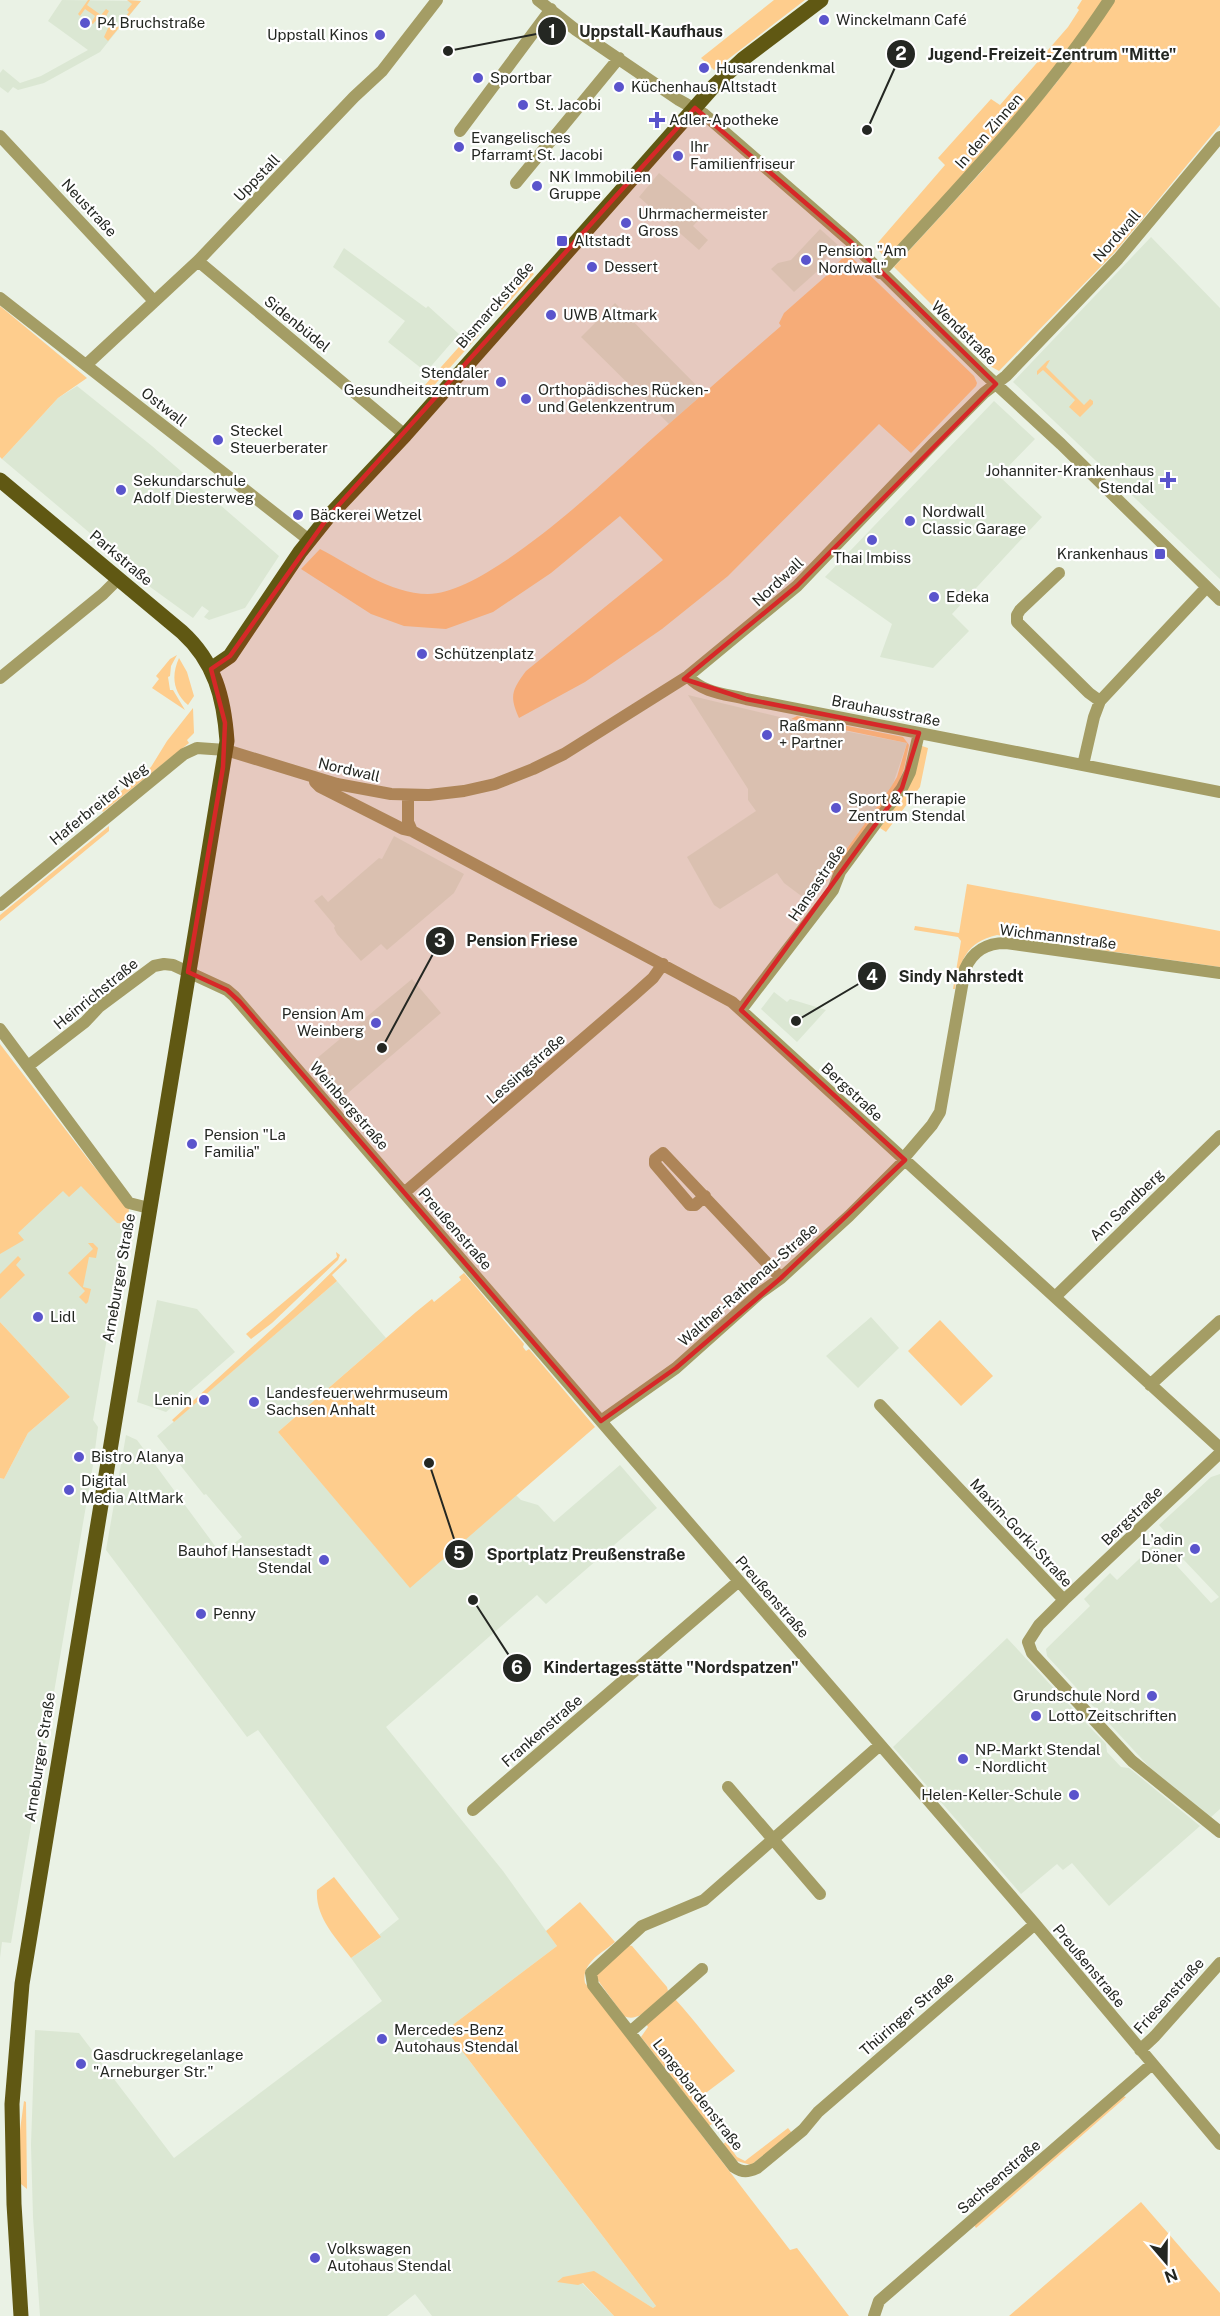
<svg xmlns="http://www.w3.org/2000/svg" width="1220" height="2316" viewBox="0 0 1220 2316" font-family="'Public Sans',sans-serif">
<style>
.built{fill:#dbe7d3}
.green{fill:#fecd8d}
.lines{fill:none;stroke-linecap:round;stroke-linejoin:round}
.minor{stroke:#a49d65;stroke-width:12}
.major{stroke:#605813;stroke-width:15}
.marked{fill:#d62828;fill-opacity:0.2;stroke:#d62828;stroke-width:4.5;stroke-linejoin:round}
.poi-dot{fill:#5a54cc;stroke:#fff;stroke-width:2}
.labels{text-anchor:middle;stroke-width:4.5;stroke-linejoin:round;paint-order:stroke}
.poi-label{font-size:15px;fill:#242722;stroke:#fff;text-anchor:start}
.street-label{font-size:15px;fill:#242722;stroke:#fff}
.leader{fill:none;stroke:#242722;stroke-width:2}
.callout-dot{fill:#242722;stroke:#fff;stroke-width:2}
.mark-label{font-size:18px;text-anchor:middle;font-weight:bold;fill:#fff}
.callout-label{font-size:16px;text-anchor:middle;font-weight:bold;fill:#242722;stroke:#fff;stroke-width:4.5;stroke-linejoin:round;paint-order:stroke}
</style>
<rect width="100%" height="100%" fill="#eaf2e5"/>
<path class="built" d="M62,0L141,1L100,52L44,83L18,90L13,87L8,93L0,87V73L3,69L20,83L41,76L88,50L48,21Z
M659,173L706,212L693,226L708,240L699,250L639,197Z
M820,229L838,245L823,261L821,268L794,292L771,269L778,263L791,260Z
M1151,237L1220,308V579L1013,382Z
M344,248L426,308L428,306L459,334L426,372L388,342L405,321L333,267Z
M615,303L704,393L669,424L581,337Z
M77,386L152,446L279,556L245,608L209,620L204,617L209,611L202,606L193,618L135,576L116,555L2,459L58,398Z
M994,401L1035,439L999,476L1042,517L952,614L969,631L933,668L880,657L892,624L825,577Z
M688,695L813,725L907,743L892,787L808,901L784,883L777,873L720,909L714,905L687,857L756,811L748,800V789Z
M394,836L464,874L454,893L387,950L381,944L361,961L337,934L334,928L335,926L314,901L322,895L328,902L379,858L382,859Z
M412,979L441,1013L341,1099L310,1064Z
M774,992L787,1002L790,999L826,1010L797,1042L761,1009Z
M91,1163L129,1209L93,1420L98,1427L93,1465L11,1943L2,1942L0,1958V1478L4,1479L28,1433L70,1397L0,1322V1247Z
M337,1281L386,1338L278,1432L410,1587L516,1495L521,1500L538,1505L554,1522L620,1465L657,1508L546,1604L537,1595L386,1727L503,1871L557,1946L446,2030L656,2306L653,2308L594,2272L582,2283L614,2316H432L415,2294L387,2316H40L33,2217L31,2145L35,2030L79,2033L174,2158L382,2001L351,1958L380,1938L379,1935L399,1919L258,1730L247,1737L106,1550L126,1435L137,1440L221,1554L242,1537L206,1494L204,1495L157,1436Z
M157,1300L197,1309L235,1352L166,1412L137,1402Z
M871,1317L899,1348L858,1388L826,1356Z
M1220,1474V1809L1210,1818L1152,1770L1047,1656L1046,1649L1090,1606L1084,1599L1110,1573L1117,1580L1156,1543L1211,1603L1219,1597L1165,1540L1169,1536L1159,1525L1211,1477Z
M1007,1638L1074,1710L1065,1719L1072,1725L1085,1722L1106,1744L1107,1752L1121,1767L1129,1768L1200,1826L1109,1906L1072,1863L1063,1870L1057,1864L1021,1894L893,1747Z"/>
<path class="green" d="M88,0H90L87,5L101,15L106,9L109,11L105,18L118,27L129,12L127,10L132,4L127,0L141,1L108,41L104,37L109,26L98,18L93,24L91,23L95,16L85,9L80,16L78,14Z
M774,0H805L714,70L701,58Z
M1082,0H1106C1042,94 965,177 886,259L875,246L945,165L938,158L991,99L1000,105L1068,27L1079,10L1077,8Z
M1112,0H1220V125L1116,251L999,371L990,366L940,318L942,315L894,267L983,170L1057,82Z
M847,253L974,376L977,383L976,386L911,453L879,424L728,576L662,629L585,682L519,718C509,696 512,690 526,671L663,560L620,516L551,573L493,612L446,629L404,626L371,614L301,569L320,549C353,566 390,594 428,594C489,593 607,479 654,437C696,400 738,363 781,326L779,323L784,313L826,276Z
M528,269L534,274L502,310L496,305Z
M0,306L87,378L58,398L2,459L0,457Z
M474,330L479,335L430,390L425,385Z
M1050,360L1046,367L1084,405L1090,399L1093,401V404L1080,417L1069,407L1075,400L1043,370L1037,375V371L1047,361Z
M177,655L171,666L170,676L168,677L170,690H173L185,710L152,688L159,679L156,676L170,659Z
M179,658L187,672L194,696L188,705C173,692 171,676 179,658Z
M193,708L194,733L187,740L189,743L103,812L100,808L151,767L167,741Z
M797,716L903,737L909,745L904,769L897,786L820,890L818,889L891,787L897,777L907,743L791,719Z
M922,746L928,748L920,787L886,832L880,828L904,793Z
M109,826V831L0,921V915Z
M967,884L1220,931V967L997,935C966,942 960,961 955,989H953L961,941L958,937L914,930L915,926L959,933Z
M0,1044L91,1163L129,1209L127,1224L117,1223L81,1186L69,1197L63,1191L18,1233L24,1240L0,1254Z
M88,1243H93L98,1248L96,1258L89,1257L83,1287L91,1289L88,1302L86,1304L79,1297L85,1291L68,1273L93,1249Z
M336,1252L340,1255L338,1260L272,1323L251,1339L246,1334L337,1257Z
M18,1256L21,1259L16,1265L25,1275L0,1299V1274Z
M346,1258L347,1261L332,1275L337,1281L174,1422L172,1420L294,1309Z
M464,1273L524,1344L523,1347L526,1351L529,1349L595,1427L410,1588L278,1432L416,1312L432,1299L434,1302L461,1280L459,1277Z
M940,1320L993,1376L961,1406L908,1351Z
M0,1322L70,1397L28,1433L4,1479L0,1478Z
M334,1877L381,1937L351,1958C336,1938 315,1917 317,1890Z
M580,1902L615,1942C601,1954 581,1963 585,1983L790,2250L797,2248L849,2316H614L583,2283L578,2285L557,2282L563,2277L594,2271L653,2308L656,2306L446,2030L557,1946L546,1931Z
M628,1945L632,1946L667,1987L668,1991C656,2001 640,2024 624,2016L597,1979V1973Z
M675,1999C696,2022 714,2047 735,2071L695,2101L712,2124L709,2126L641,2037L648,2027L646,2024Z
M1123,2096L1126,2097L976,2228L974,2225Z
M24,2101L26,2102L27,2189L21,2184L19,2137Z
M788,2128L792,2133L751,2165L737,2161L723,2144L726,2142L737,2157L745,2161Z
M1141,2202L1220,2293V2316H1009Z"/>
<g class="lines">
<path class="minor" d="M538,0L576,30L679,100L704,114L851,242L985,374L1061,444L1220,600
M460,131L551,9
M0,136L154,301
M516,183L619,58
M198,261L405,435
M880,273C961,185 1043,100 1109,0
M0,298L309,540
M86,365L198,261L354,97L382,71L437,0
M1059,573L1020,610L1017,615V622L1089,693L1100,701
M688,676C702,693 726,694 746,699L1220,792
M0,678L103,594L118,579
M1083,765L1094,717L1100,701L1206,588
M315,782L320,787L403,829L412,831L732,1002L1220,1448
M408,795V822L412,831
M0,905L184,754L197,748L226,750L337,784L391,794L429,795L464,791L495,784L533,769L564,754L688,676L797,586L933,444L984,393L1006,376L1118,259L1220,137
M741,1010L833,890L840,872L902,788L910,772L919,733
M0,1029L129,1203L149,1208
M28,1066L85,1022L99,1007L154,966L164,964L173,965L227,990L234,996L1035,1924L1220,2144
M903,1159L932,1125L940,1112L965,969C973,951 986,943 1006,943L1220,973
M404,1193L634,995L653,978L663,964
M705,1196L695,1205H690L655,1164V1159L663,1153L781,1278
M1055,1297L1220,1136
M1150,1385L1220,1321
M880,1405L1064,1600L1039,1625L1028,1642L1032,1653L1132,1761L1220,1832
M601,1421L676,1368L760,1293L781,1278L849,1216L905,1160
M1064,1600L1220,1453
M880,1745L704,1900L642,1926L591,1973L593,1985L734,2167C743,2173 748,2172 757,2168L803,2130L818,2112L1035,1924
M728,1787L820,1894
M473,1810L739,1581
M630,2032L702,1969
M1140,2050L1155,2036L1220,1963
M874,2316L879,2301L1151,2065"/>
<path class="major" d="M0,480L182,632C215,662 224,698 227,741L22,1984L12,2104L14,2204L21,2316
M211,669L230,656L300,552L328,517L405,435L714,86L743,59L821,0"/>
</g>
<path class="marked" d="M695,108L851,242L996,384L797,586L684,679L746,699L919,733L902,788L741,1010L905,1160L781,1278L676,1368L601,1421L240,1002L227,990L188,972L223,767L225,723L211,669L230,656L328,517Z"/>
<g class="poi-dot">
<circle cx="824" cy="20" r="6"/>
<circle cx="85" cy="23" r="6"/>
<circle cx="380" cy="35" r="6"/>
<circle cx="704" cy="68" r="6"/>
<circle cx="478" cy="78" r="6"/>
<circle cx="619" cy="87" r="6"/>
<circle cx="523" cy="105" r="6"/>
<path d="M654 111h6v6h6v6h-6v6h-6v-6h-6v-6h6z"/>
<circle cx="459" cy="147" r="6"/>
<circle cx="678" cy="156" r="6"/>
<circle cx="537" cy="186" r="6"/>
<circle cx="626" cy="223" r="6"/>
<rect x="556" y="235" width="12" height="12" rx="3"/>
<circle cx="806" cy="260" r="6"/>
<circle cx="592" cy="267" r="6"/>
<circle cx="551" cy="315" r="6"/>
<circle cx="501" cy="382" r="6"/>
<circle cx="526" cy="399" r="6"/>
<circle cx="218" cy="440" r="6"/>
<path d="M1165 471h6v6h6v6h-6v6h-6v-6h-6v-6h6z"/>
<circle cx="121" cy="490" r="6"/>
<circle cx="298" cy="515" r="6"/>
<circle cx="910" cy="521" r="6"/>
<circle cx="872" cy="540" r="6"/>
<rect x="1154" y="548" width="12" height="12" rx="3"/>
<circle cx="934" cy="597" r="6"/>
<circle cx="422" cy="654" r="6"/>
<circle cx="767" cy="735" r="6"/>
<circle cx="836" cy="808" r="6"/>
<circle cx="376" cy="1023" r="6"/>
<circle cx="192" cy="1144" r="6"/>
<circle cx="38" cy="1317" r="6"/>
<circle cx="204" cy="1400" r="6"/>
<circle cx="254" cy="1402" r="6"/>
<circle cx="79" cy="1457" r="6"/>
<circle cx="69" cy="1490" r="6"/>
<circle cx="1195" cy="1549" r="6"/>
<circle cx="324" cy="1560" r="6"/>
<circle cx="201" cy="1614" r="6"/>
<circle cx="1152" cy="1696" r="6"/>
<circle cx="1036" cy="1716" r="6"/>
<circle cx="963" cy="1759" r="6"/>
<circle cx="1074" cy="1795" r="6"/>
<circle cx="382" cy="2039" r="6"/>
<circle cx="81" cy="2064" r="6"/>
<circle cx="315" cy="2258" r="6"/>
</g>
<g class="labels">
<g class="poi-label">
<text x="836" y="25">Winckelmann Café</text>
<text x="97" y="28">P4 Bruchstraße</text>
<text x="368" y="40" text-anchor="end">Uppstall Kinos</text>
<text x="716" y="73">Husarendenkmal</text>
<text x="490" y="83">Sportbar</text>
<text x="631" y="92">Küchenhaus Altstadt</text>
<text x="535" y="110">St. Jacobi</text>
<text x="669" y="125">Adler-Apotheke</text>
<text x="471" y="143">Evangelisches<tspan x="471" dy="17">Pfarramt St. Jacobi</tspan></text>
<text x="690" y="152">Ihr<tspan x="690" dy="17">Familienfriseur</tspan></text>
<text x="549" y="182">NK Immobilien<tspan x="549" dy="17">Gruppe</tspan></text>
<text x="638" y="219">Uhrmachermeister<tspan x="638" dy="17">Gross</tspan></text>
<text x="574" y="246">Altstadt</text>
<text x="818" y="256">Pension "Am<tspan x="818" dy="17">Nordwall"</tspan></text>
<text x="604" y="272">Dessert</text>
<text x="563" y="320">UWB Altmark</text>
<text x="489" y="378" text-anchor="end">Stendaler<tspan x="489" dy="17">Gesundheitszentrum</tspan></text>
<text x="538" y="395">Orthopädisches Rücken-<tspan x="538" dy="17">und Gelenkzentrum</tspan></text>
<text x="230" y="436">Steckel<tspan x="230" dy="17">Steuerberater</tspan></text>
<text x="1154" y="476" text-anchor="end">Johanniter-Krankenhaus<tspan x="1154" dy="17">Stendal</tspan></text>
<text x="133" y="486">Sekundarschule<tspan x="133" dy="17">Adolf Diesterweg</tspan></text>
<text x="922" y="517">Nordwall<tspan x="922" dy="17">Classic Garage</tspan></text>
<text x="310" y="520">Bäckerei Wetzel</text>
<text x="1148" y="559" text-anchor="end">Krankenhaus</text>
<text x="872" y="563" text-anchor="middle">Thai Imbiss</text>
<text x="946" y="602">Edeka</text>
<text x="434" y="659">Schützenplatz</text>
<text x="779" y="731">Raßmann<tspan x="779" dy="17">+ Partner</tspan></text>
<text x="848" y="804">Sport &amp; Therapie<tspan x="848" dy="17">Zentrum Stendal</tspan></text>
<text x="364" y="1019" text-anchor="end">Pension Am<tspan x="364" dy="17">Weinberg</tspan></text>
<text x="204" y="1140">Pension "La<tspan x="204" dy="17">Familia"</tspan></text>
<text x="50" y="1322">Lidl</text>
<text x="266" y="1398">Landesfeuerwehrmuseum<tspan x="266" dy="17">Sachsen Anhalt</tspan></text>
<text x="192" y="1405" text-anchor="end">Lenin</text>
<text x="91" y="1462">Bistro Alanya</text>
<text x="81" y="1486">Digital<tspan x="81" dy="17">Media AltMark</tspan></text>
<text x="1183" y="1545" text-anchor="end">L'adin<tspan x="1183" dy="17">Döner</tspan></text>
<text x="312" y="1556" text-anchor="end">Bauhof Hansestadt<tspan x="312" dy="17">Stendal</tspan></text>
<text x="213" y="1619">Penny</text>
<text x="1140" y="1701" text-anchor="end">Grundschule Nord</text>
<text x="1048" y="1721">Lotto Zeitschriften</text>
<text x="975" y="1755">NP-Markt Stendal<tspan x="975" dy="17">- Nordlicht</tspan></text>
<text x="1062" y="1800" text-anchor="end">Helen-Keller-Schule</text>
<text x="394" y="2035">Mercedes-Benz<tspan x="394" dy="17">Autohaus Stendal</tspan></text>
<text x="93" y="2060">Gasdruckregelanlage<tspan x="93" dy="17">"Arneburger Str."</tspan></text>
<text x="327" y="2254">Volkswagen<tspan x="327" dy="17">Autohaus Stendal</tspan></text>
</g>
<g class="street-label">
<text transform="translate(989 131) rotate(-49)" y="5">In den Zinnen</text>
<text transform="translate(257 178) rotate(-46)" y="5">Uppstall</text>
<text transform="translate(89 208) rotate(47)" y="5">Neustraße</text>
<text transform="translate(1117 236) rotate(-49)" y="5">Nordwall</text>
<text transform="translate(495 305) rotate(-49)" y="5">Bismarckstraße</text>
<text transform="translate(297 324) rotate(39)" y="5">Sidenbüdel</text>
<text transform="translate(964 333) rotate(44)" y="5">Wendstraße</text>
<text transform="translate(164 407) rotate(38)" y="5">Ostwall</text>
<text transform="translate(121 558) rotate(40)" y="5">Parkstraße</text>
<text transform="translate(778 582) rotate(-43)" y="5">Nordwall</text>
<text transform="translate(886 711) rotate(11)" y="5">Brauhausstraße</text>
<text transform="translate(349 770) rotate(13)" y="5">Nordwall</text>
<text transform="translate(99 804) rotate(-39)" y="5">Haferbreiter Weg</text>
<text transform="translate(817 883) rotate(-56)" y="5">Hansastraße</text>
<text transform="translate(1058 937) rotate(7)" y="5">Wichmannstraße</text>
<text transform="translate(96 994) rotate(-39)" y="5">Heinrichstraße</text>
<text transform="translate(526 1069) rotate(-41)" y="5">Lessingstraße</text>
<text transform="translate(852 1092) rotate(43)" y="5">Bergstraße</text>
<text transform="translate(349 1106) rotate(49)" y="5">Weinbergstraße</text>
<text transform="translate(1127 1205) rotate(-44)" y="5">Am Sandberg</text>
<text transform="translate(455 1229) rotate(49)" y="5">Preußenstraße</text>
<text transform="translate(119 1278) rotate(-80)" y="5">Arneburger Straße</text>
<text transform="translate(748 1285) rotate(-41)" y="5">Walther-Rathenau-Straße</text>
<text transform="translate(1132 1516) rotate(-44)" y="5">Bergstraße</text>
<text transform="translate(1021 1533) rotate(47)" y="5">Maxim-Gorki-Straße</text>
<text transform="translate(772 1597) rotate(49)" y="5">Preußenstraße</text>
<text transform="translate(542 1731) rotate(-41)" y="5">Frankenstraße</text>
<text transform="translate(40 1757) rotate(-81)" y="5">Arneburger Straße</text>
<text transform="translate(1089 1966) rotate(50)" y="5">Preußenstraße</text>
<text transform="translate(1169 1996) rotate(-48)" y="5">Friesenstraße</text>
<text transform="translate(907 2014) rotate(-41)" y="5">Thüringer Straße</text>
<text transform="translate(698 2095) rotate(52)" y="5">Langobardenstraße</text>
<text transform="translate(999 2177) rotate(-41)" y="5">Sachsenstraße</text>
</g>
</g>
<path class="leader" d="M448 51L552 31M867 130L901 54M382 1048L440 941M796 1021L872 976M429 1463L459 1554M473 1600L517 1668"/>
<g class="callout-dot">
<circle cx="448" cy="51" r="6"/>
<circle cx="867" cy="130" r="6"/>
<circle cx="382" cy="1048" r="6"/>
<circle cx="796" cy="1021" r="6"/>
<circle cx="429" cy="1463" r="6"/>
<circle cx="473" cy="1600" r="6"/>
<circle cx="552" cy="31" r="15"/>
<circle cx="901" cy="54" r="15"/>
<circle cx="440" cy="941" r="15"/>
<circle cx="872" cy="976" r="15"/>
<circle cx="459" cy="1554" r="15"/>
<circle cx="517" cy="1668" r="15"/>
</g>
<g class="mark-label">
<text x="552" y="38">1</text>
<text x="901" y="60">2</text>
<text x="440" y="947">3</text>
<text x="872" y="983">4</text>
<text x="459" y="1560">5</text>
<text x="517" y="1674">6</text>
</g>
<g class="callout-label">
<text x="651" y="37">Uppstall-Kaufhaus</text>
<text x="1052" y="60">Jugend-Freizeit-Zentrum "Mitte"</text>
<text x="522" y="946">Pension Friese</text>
<text x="961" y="982">Sindy Nahrstedt</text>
<text x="586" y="1560">Sportplatz Preußenstraße</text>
<text x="671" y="1673">Kindertagesstätte "Nordspatzen"</text>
</g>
<g transform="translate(1166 2262) rotate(160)" stroke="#ffffff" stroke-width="4.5" paint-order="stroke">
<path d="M0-4.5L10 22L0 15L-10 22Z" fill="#242722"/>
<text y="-9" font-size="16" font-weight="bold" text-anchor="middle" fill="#242722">N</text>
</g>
</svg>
